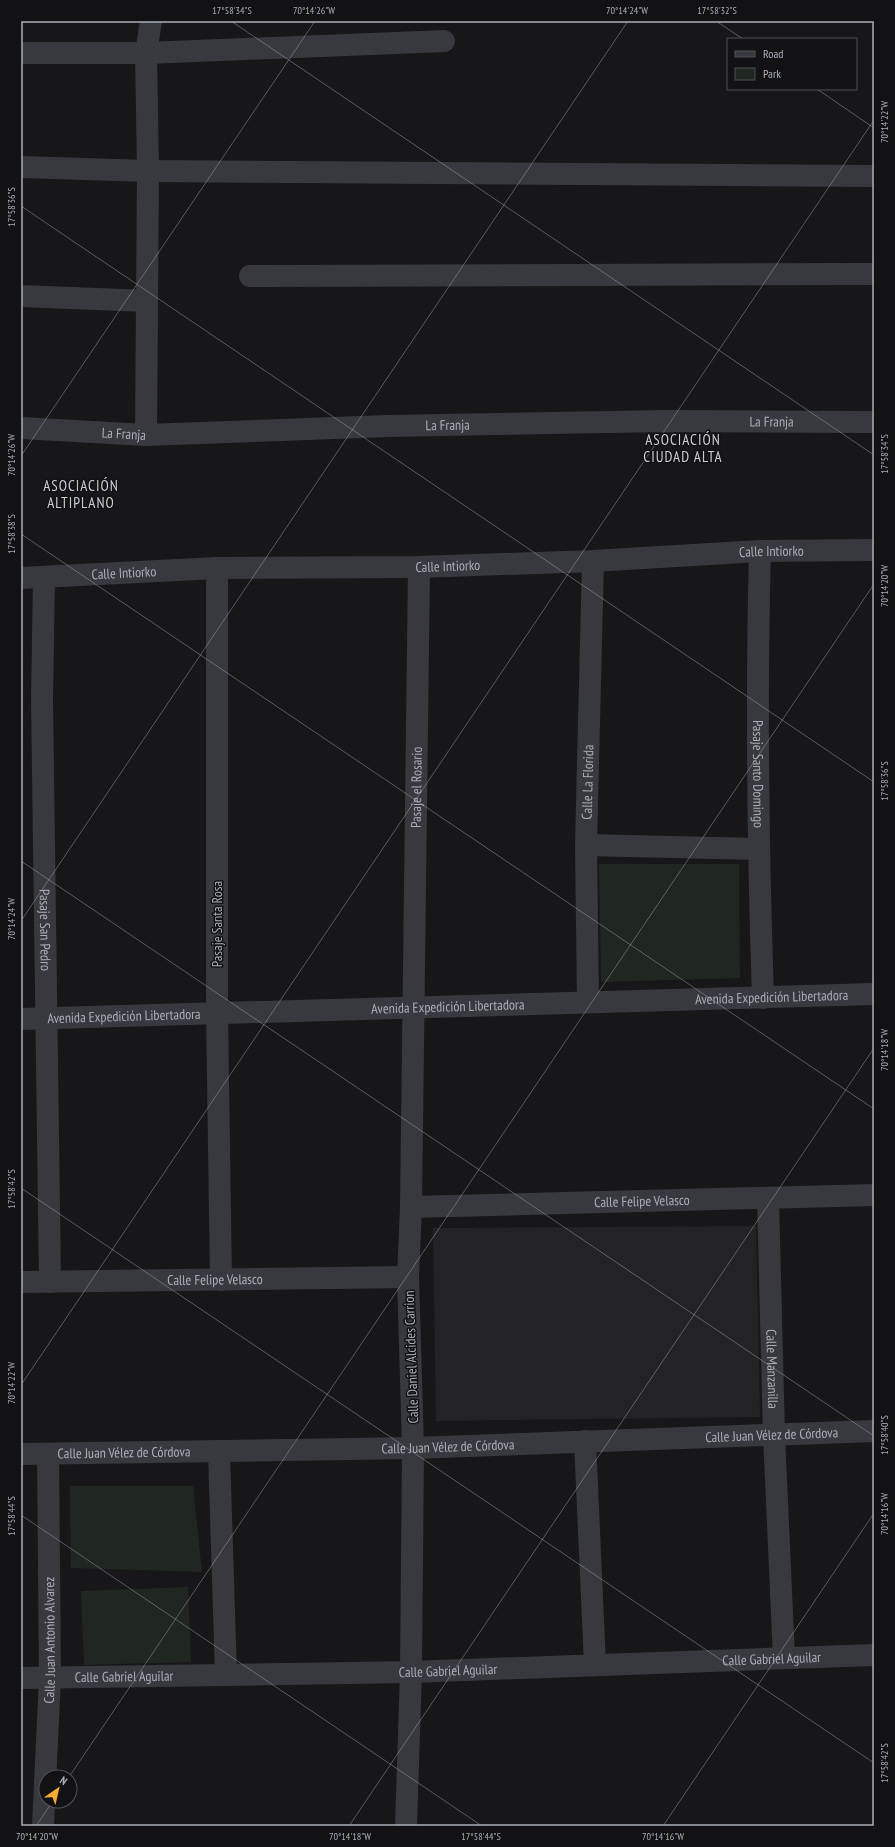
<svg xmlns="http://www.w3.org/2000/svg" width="895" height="1847" viewBox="0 0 895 1847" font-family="'PT Sans Narrow',sans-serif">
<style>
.built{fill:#232326}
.green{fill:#1f2720}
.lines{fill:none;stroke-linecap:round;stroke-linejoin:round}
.minor{stroke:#38393e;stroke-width:22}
.ticks{fill:none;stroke:#a9aeb9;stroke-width:1;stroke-opacity:0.45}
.labels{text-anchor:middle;stroke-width:3;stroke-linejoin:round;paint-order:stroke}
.street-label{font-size:14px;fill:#a9aeb9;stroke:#121214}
.neighbourhood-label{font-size:15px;letter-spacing:1px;fill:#cacdd5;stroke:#121214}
.neatline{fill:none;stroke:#a9aeb9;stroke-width:1.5}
.ticks-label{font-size:10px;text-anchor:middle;fill:#a9aeb9}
</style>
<rect width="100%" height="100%" fill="#171719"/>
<path class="built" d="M756,1226L760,1417L436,1421L433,1228Z"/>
<path class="green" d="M599,864H739L740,978L601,982Z
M70,1486H193L202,1572L71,1568Z
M188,1587L191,1662L84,1665L81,1591Z"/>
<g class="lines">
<g class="minor">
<path d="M21,53H146L444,41"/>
<path d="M21,167L148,171L874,176"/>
<path d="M250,276L874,274"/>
<path d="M21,296L147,301"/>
<path id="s1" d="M21,428L146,435L388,426L666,421L874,422"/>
<path d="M146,435L148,171L146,53L151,21"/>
<path id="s2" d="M760,551C756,700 758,849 763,998"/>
<path d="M217,568V1013L221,1280"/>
<path id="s3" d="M21,578L217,568L419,567L593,561L760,551L874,550"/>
<path id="s4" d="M44,578L42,699L50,1282"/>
<path d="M586,845L758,849"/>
<path id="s5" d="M588,1002L586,845L593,561"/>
<path id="s6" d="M21,1019L874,994"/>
<path id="s7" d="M768,1199L774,1435L784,1658"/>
<path id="s8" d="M411,1207L874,1195"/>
<path id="s9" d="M21,1282L408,1277"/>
<path d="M585,1441L595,1665"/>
<path d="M219,1451L226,1675"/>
<path id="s10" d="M21,1454L413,1448L874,1431"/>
<path id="s11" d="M21,1678L411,1672L874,1655"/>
<path id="s12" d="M43,1826L50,1678L48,1454"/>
<path id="s13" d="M406,1826L411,1672L413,1448L408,1277L411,1207L419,567"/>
</g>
</g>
<path class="ticks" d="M231,21L874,455M716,21L743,39M817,89L874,128M21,206L874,782M21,456L315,21M21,534L874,1109M21,861L874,1436M21,921L628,21M21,1188L874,1763M21,1385L874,120M21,1515L482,1826M69,1777L874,584M36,1826L53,1801M349,1826L874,1048M663,1826L874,1513"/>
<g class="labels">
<g class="street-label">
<text dy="5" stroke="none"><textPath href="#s1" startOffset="751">La Franja</textPath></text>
<text dy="5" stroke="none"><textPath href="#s1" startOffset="427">La Franja</textPath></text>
<text dy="5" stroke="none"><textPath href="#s1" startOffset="103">La Franja</textPath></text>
<text dy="5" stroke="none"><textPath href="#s3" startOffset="751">Calle Intiorko</textPath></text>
<text dy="5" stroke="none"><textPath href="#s3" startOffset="427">Calle Intiorko</textPath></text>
<text dy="5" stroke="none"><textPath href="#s3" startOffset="103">Calle Intiorko</textPath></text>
<text dy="5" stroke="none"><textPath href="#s2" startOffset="223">Pasaje Santo Domingo</textPath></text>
<text dy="5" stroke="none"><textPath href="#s5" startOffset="220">Calle La Florida</textPath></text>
<text dy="5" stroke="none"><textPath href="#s13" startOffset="1039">Pasaje el Rosario</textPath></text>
<text transform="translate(217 924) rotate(-90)" y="5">Pasaje Santa Rosa</text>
<text dy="5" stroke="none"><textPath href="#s4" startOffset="352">Pasaje San Pedro</textPath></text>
<text dy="5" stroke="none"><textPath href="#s6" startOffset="751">Avenida Expedición Libertadora</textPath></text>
<text dy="5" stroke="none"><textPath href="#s6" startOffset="427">Avenida Expedición Libertadora</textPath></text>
<text dy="5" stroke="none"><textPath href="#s6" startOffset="103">Avenida Expedición Libertadora</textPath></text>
<text dy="5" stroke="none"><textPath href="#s8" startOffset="231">Calle Felipe Velasco</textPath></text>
<text dy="5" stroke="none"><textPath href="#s9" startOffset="194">Calle Felipe Velasco</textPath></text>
<text transform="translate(411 1357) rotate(-92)" y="5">Calle Daniel Alcides Carrion</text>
<text dy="5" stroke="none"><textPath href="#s7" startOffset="170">Calle Manzanilla</textPath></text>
<text dy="5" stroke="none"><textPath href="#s10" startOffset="751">Calle Juan Vélez de Córdova</textPath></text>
<text dy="5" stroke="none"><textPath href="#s10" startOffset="427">Calle Juan Vélez de Córdova</textPath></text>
<text dy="5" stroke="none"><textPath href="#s10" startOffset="103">Calle Juan Vélez de Córdova</textPath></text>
<text dy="5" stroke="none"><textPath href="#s12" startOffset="186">Calle Juan Antonio Alvarez</textPath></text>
<text dy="5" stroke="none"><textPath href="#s11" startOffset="751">Calle Gabriel Aguilar</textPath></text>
<text dy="5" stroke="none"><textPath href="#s11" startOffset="427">Calle Gabriel Aguilar</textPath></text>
<text dy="5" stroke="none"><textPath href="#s11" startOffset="103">Calle Gabriel Aguilar</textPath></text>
</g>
<g class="neighbourhood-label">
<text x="683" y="445">ASOCIACIÓN<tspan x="683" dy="17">CIUDAD ALTA</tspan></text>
<text x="81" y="491">ASOCIACIÓN<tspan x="81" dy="17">ALTIPLANO</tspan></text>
</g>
</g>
<rect width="895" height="1847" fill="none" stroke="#121214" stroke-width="44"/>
<rect x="727" y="38" width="130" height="52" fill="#121214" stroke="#4e5056"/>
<rect x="735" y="51" width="20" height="6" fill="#38393e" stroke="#4e5056"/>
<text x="763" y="58" font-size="12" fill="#a9aeb9">Road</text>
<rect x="735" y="68" width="20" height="12" fill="#1f2720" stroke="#4e5056"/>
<text x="763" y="78" font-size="12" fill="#a9aeb9">Park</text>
<g transform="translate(58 1789) rotate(34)"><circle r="19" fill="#121214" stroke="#4e5056"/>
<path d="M0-3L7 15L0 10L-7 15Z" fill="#f5ac33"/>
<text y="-6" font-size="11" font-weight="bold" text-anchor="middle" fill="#a9aeb9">N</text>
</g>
<rect x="22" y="22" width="851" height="1803" class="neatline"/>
<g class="ticks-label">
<text x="232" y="14">17°58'34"S</text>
<text x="314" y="14">70°14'26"W</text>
<text x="627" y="14">70°14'24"W</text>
<text x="717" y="14">17°58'32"S</text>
<text transform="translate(884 122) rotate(-90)" y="4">70°14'22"W</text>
<text transform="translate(11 207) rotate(-90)" y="4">17°58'36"S</text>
<text transform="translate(884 454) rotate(-90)" y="4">17°58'34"S</text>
<text transform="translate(11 455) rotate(-90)" y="4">70°14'26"W</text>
<text transform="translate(11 534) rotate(-90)" y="4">17°58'38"S</text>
<text transform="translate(884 586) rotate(-90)" y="4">70°14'20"W</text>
<text transform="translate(884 781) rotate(-90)" y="4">17°58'36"S</text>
<text transform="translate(11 919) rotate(-90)" y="4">70°14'24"W</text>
<text transform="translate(884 1050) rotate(-90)" y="4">70°14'18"W</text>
<text transform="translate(11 1189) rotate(-90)" y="4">17°58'42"S</text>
<text transform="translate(11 1383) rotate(-90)" y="4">70°14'22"W</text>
<text transform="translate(884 1435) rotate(-90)" y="4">17°58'40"S</text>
<text transform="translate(884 1514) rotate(-90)" y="4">70°14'16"W</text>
<text transform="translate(11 1516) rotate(-90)" y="4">17°58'44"S</text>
<text transform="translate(884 1763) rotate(-90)" y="4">17°58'42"S</text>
<text x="37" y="1840">70°14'20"W</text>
<text x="350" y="1840">70°14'18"W</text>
<text x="481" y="1840">17°58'44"S</text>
<text x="663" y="1840">70°14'16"W</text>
</g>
</svg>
